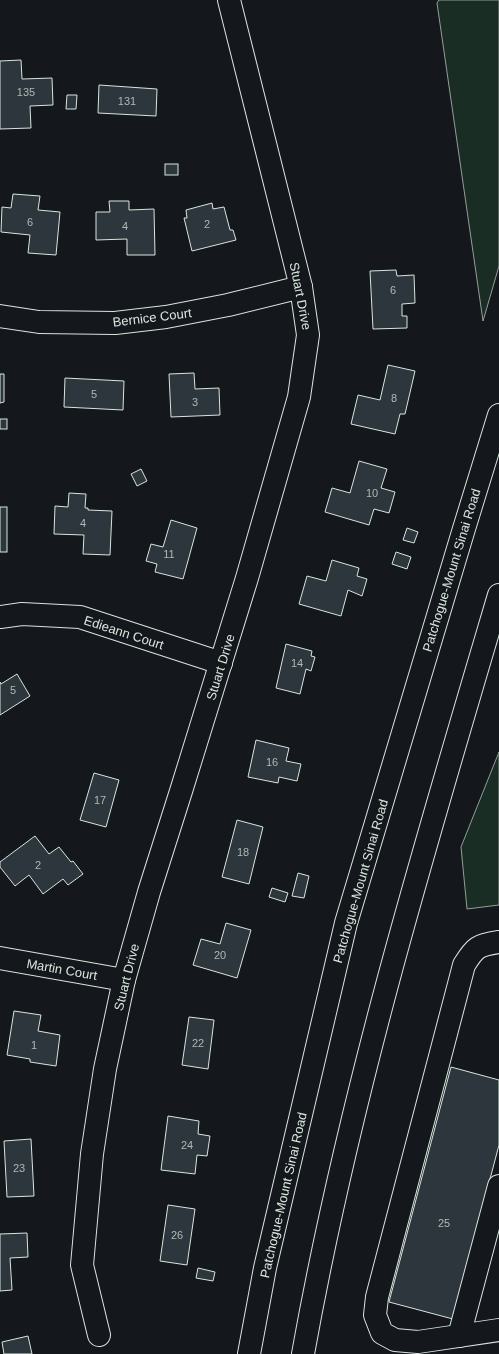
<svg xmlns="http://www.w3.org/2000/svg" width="499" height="1354" font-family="Helvetica,sans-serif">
	<rect width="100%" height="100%" fill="#14181c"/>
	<!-- green -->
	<g fill="#1a2d24" stroke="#939e99">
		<path d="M 439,0 L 499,0 L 499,266 L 483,321 L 437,3 Z"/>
		<path d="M 499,752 L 499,905 L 467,909 L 461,847 Z"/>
	</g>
	<!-- building -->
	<g fill="#2c363c" stroke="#d8e6dc">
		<path d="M 21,60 L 22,79 L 52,78 L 53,105 L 30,106 L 31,128 L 0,129 L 0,61 Z"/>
		<path d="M 99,85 L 157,89 L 156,116 L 98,113 Z"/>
		<path d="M 67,95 L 77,95 L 76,109 L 66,109 Z"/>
		<rect x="165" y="164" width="13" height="11"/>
		<path d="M 13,194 L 40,196 L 38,210 L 60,212 L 56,255 L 28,253 L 30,235 L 1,232 L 2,207 L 11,208 Z"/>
		<path d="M 109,201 L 129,201 L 129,210 L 154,209 L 155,255 L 127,255 L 127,239 L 96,240 L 96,212 L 110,212 Z"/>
		<path d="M 212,203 L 213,209 L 224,207 L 230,230 L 233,230 L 236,240 L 192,251 L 184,218 L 187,218 L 186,210 Z"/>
		<path d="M 396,270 L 397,276 L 414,275 L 415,303 L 402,304 L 402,316 L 407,316 L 407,328 L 373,329 L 370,271 Z"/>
		<path d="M 388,365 L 415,371 L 405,414 L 400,414 L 395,434 L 351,424 L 358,395 L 380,400 Z"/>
		<path d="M 194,373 L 195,389 L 219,388 L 220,415 L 171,417 L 169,374 Z"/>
		<path d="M 0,374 L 4,374 L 4,402 L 0,403 Z"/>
		<path d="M 65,378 L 124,381 L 123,410 L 64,407 Z"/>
		<rect x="0" y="419" width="7" height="10"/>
		<path d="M 359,461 L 387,469 L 381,488 L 395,492 L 389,513 L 374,509 L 369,525 L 325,512 L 332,488 L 350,493 Z"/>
		<path d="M 141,469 L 147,481 L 137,486 L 131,474 Z"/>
		<path d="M 69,493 L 86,494 L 85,508 L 88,508 L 88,510 L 112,511 L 110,555 L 83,554 L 84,535 L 54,534 L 55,506 L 68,507 Z"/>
		<rect x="0" y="507" width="7" height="45"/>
		<path d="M 171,520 L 197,528 L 183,579 L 155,572 L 157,564 L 146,561 L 151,544 L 163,547 Z"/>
		<path d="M 407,528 L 418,532 L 414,543 L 403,540 Z"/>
		<path d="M 396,552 L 411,557 L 407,569 L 392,564 Z"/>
		<path d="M 332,560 L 359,568 L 357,576 L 367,579 L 362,596 L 348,590 L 341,616 L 299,604 L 307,576 L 326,581 Z"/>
		<path d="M 286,644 L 312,651 L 311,656 L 315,657 L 311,671 L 306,669 L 300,694 L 276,688 Z"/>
		<path d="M 17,674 L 30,696 L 0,715 L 0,682 L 1,684 Z"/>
		<path d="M 256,740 L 289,748 L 286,761 L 301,764 L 297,781 L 279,777 L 278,783 L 248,777 Z"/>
		<path d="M 94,773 L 119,780 L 106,827 L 80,820 Z"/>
		<path d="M 237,820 L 263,827 L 249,884 L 222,877 Z"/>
		<path d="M 35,836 L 49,854 L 59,847 L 71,862 L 73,861 L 83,874 L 68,885 L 63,879 L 43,894 L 29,875 L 15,886 L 0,867 L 0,862 Z"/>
		<path d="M 298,873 L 309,876 L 304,898 L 292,896 Z"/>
		<path d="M 272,888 L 288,893 L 285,902 L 269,897 Z"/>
		<path d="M 226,923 L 251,930 L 237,978 L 193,965 L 201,939 L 220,944 Z"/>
		<path d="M 14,1011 L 41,1015 L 38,1031 L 60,1035 L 56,1066 L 30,1062 L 30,1059 L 7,1055 Z"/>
		<path d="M 189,1017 L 214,1020 L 208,1069 L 182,1065 Z"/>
		<path d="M 451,1067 L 499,1080 L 499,1145 L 453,1319 L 389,1302 Z"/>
		<path d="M 168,1116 L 199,1121 L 198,1134 L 210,1136 L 207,1156 L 197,1155 L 195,1174 L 161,1170 Z"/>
		<path d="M 31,1139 L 34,1196 L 7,1197 L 4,1141 Z"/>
		<path d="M 168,1205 L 195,1209 L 187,1265 L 160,1261 Z"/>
		<path d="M 27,1233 L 28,1257 L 10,1258 L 12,1290 L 0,1291 L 0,1234 Z"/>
		<path d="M 198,1268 L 215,1272 L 213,1281 L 196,1278 Z"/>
		<path d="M 28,1336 L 32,1354 L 4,1354 L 2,1342 Z"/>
	</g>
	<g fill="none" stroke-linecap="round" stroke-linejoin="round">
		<defs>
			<g id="minor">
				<path d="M 0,316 L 39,322 L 115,323 L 166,317 L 228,305 L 301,287"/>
				<path d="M 0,617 L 22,614 L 80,617 L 221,663"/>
				<path d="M 499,942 C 478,945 475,947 464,965 L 377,1297 L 375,1315 L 382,1333 L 395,1340 L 418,1342 L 499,1330"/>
				<path d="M 0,958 L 124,980"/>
				<path d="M 99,1335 L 82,1265 L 92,1154 L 105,1069 L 124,980 L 149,892 L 182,788 L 247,578 L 299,397 L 308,335 L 301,287 L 229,0"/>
				<path d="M 459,1336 L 499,1186"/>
			</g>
			<g id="highway">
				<path d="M 249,1354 L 265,1268 L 346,923 L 463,532 L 499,415"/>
				<path d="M 303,1354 C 349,1097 425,845 499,595"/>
			</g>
		</defs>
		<!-- minor casing -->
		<use href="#minor" stroke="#d8e6dc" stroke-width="24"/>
		<!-- highway casing -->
		<use href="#highway" stroke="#d8e6dc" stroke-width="24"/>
		<!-- minor -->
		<use href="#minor" stroke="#14181c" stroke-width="22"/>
		<!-- highway -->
		<use href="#highway" stroke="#14181c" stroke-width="22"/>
	</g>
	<g text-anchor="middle" stroke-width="3" stroke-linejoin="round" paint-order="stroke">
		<!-- number labels -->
		<g font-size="11" fill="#adbab4">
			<text x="26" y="96">135</text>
			<text x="127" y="105">131</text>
			<text x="30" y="226">6</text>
			<text x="207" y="228">2</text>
			<text x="125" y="230">4</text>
			<text x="393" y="294">6</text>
			<text x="94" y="398">5</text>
			<text x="394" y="402">8</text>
			<text x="195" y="406">3</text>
			<text x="372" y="497">10</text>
			<text x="83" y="527">4</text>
			<text x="169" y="558">11</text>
			<text x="297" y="667">14</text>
			<text x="13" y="694">5</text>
			<text x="272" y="766">16</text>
			<text x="100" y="804">17</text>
			<text x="243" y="856">18</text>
			<text x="38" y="869">2</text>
			<text x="220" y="959">20</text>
			<text x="198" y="1047">22</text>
			<text x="34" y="1049">1</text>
			<text x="187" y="1149">24</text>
			<text x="19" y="1172">23</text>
			<text x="444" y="1227">25</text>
			<text x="177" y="1239">26</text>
		</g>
		<!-- street labels -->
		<g font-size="13" fill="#d8e6dc" stroke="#14181c">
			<text transform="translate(301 296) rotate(79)" y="5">Stuart Drive</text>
			<text transform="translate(152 317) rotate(-7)" y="5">Bernice Court</text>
			<text transform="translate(451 570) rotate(-73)" y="5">Patchogue-Mount Sinai Road</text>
			<text transform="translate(124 632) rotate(18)" y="5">Edieann Court</text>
			<text transform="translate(220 667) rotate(-73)" y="5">Stuart Drive</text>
			<text transform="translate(360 881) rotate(-74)" y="5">Patchogue-Mount Sinai Road</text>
			<text transform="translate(62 969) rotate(10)" y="5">Martin Court</text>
			<text transform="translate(126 977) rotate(-76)" y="5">Stuart Drive</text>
			<text transform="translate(283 1195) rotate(-77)" y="5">Patchogue-Mount Sinai Road</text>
		</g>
	</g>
</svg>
